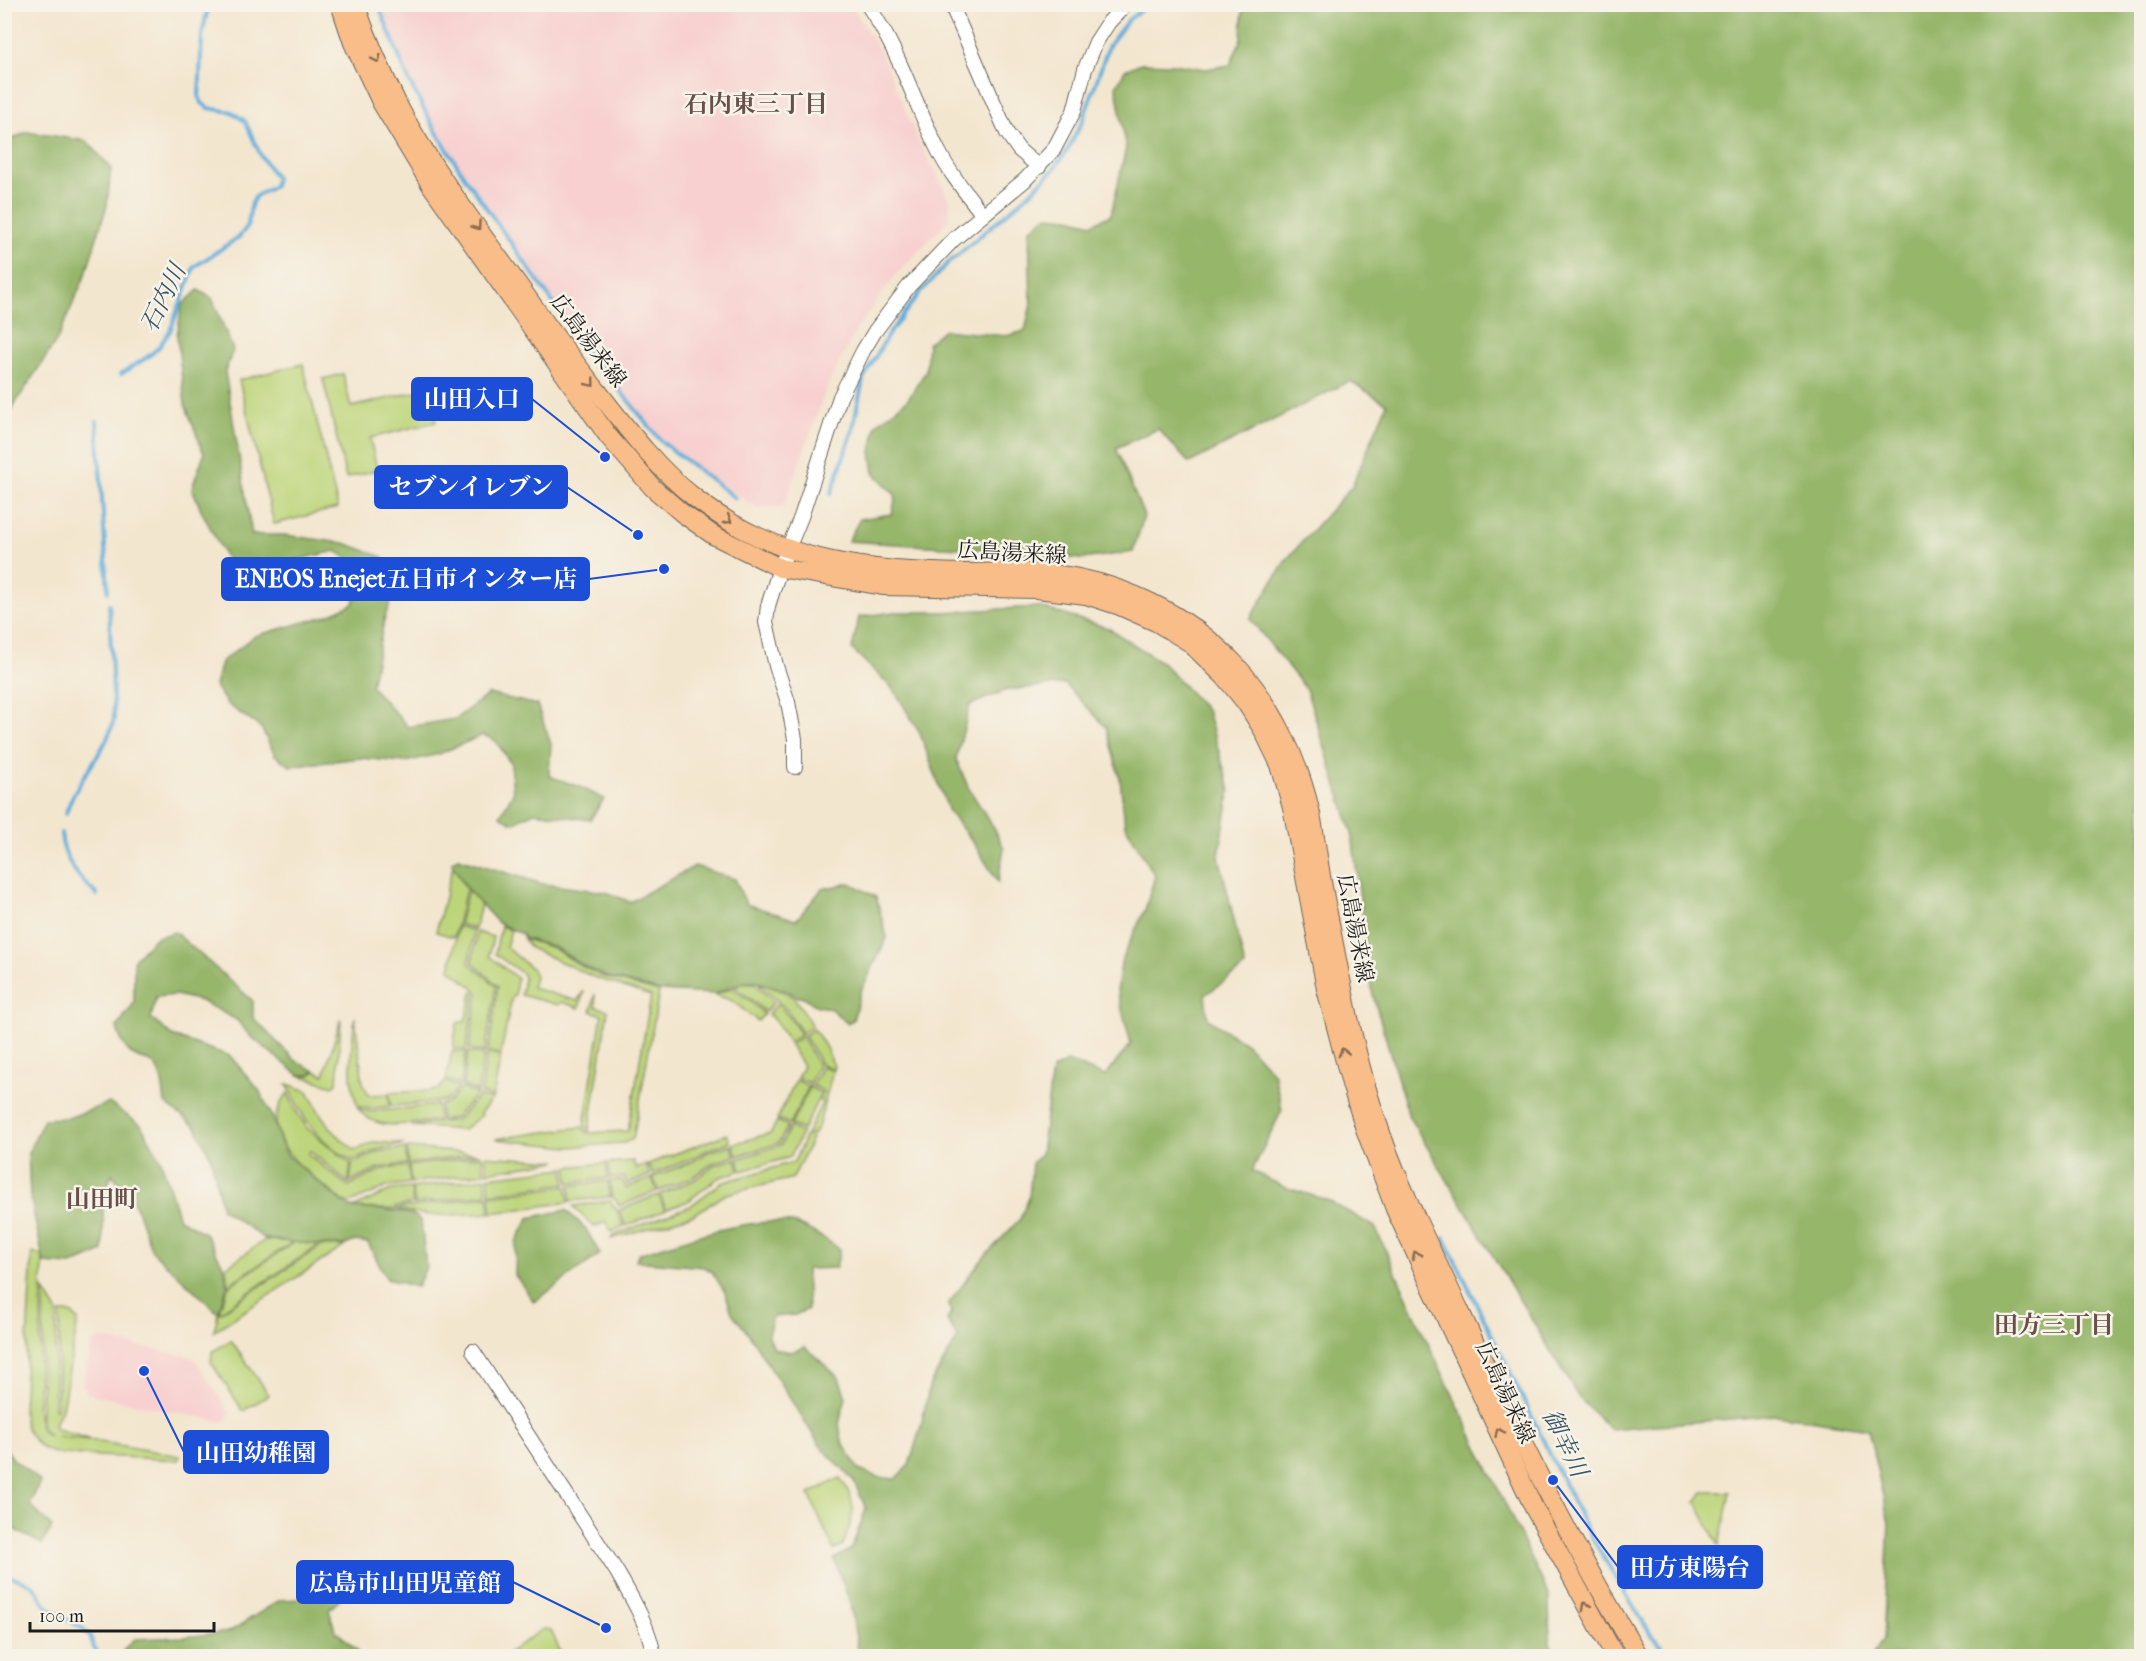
<svg xmlns="http://www.w3.org/2000/svg" width="2146" height="1661" font-family="'IM FELL French Canon','Noto Serif JP',serif">
	<rect width="100%" height="100%" fill="#f7f3e8"/>
	<filter id="ink" filterUnits="userSpaceOnUse"><feTurbulence type="fractalNoise" baseFrequency=".0167" numOctaves="2"/><feDisplacementMap in="SourceGraphic" scale="12" xChannelSelector="R" yChannelSelector="G"/><feConvolveMatrix kernelMatrix="1 2 1 2 8 2 1 2 1" color-interpolation-filters="sRGB"/></filter>
	<filter id="wash" filterUnits="userSpaceOnUse"><feTurbulence type="fractalNoise" baseFrequency=".008" numOctaves="4" result="noise"/><feDisplacementMap in="SourceGraphic" scale="24" xChannelSelector="R" yChannelSelector="G"/><feGaussianBlur stdDeviation="1.35" result="paint"/><feColorMatrix in="noise" values="0 0 0 0 0 0 0 0 0 0 0 0 0 0 0 0 0 1.4 0 .05"/><feComposite in="paint" operator="in"/></filter>
	<g filter="url(#wash)">
		<rect width="100%" height="100%" fill="#f3e6cf"/>
		<!-- built -->
		<g fill="#f7d0cf">
			<path d="M 380,5 L 851,5 L 882,55 L 920,144 L 942,184 L 950,202 L 949,219 L 895,276 L 857,329 L 827,387 L 784,506 L 758,508 L 716,482 L 657,435 L 585,344 L 449,150 L 420,101 Z"/>
			<path d="M 99,1338 L 194,1358 L 230,1413 L 223,1422 L 88,1394 L 83,1384 L 92,1343 Z"/>
		</g>
		<!-- green -->
		<g fill="#bdd57a" stroke="#6c784b" stroke-width="1.5">
			<path d="M 303,364 L 338,508 L 274,524 L 239,380 Z"/>
			<path d="M 343,374 L 351,407 L 428,389 L 436,422 L 370,438 L 377,470 L 346,478 L 323,379 Z"/>
			<path d="M 452,869 L 456,870 L 466,889 L 454,937 L 436,932 Z"/>
			<path d="M 468,890 L 481,904 L 475,929 L 459,924 Z"/>
			<path d="M 458,926 L 474,931 L 469,963 L 496,986 L 485,1052 L 469,1049 L 478,992 L 450,969 Z"/>
			<path d="M 501,926 L 511,930 L 506,947 L 532,969 L 535,976 L 532,988 L 577,1001 L 584,991 L 579,1008 L 562,1002 L 558,1005 L 521,995 L 524,978 L 523,974 L 495,954 Z"/>
			<path d="M 477,932 L 493,937 L 489,956 L 517,978 L 515,995 L 512,996 L 501,1054 L 488,1052 L 498,986 L 472,962 Z"/>
			<path d="M 524,939 L 553,948 L 583,967 L 604,977 L 659,992 L 633,1139 L 624,1143 L 569,1147 L 495,1139 L 581,1127 L 588,1133 L 628,1131 L 651,996 L 596,978 L 530,948 Z"/>
			<path d="M 743,983 L 754,983 L 774,1002 L 765,1012 L 751,999 L 734,987 Z"/>
			<path d="M 758,983 C 795,995 793,993 812,1026 L 802,1033 L 788,1011 Z"/>
			<path d="M 731,988 L 749,1000 L 764,1014 L 758,1021 L 731,1000 L 715,995 Z"/>
			<path d="M 473,991 L 475,993 L 466,1050 L 453,1048 L 457,1023 L 465,1021 L 471,1000 L 470,997 Z"/>
			<path d="M 595,994 L 596,1007 L 608,1010 L 589,1131 L 584,1126 L 602,1015 L 591,1011 Z"/>
			<path d="M 777,1004 L 787,1014 L 801,1034 L 789,1043 L 776,1022 L 768,1014 Z"/>
			<path d="M 355,1017 L 363,1084 L 369,1095 L 388,1094 L 390,1106 L 370,1109 L 358,1106 C 346,1079 352,1046 355,1017 Z"/>
			<path d="M 341,1019 L 337,1083 L 333,1086 L 299,1075 L 310,1075 L 315,1071 L 324,1075 Z"/>
			<path d="M 814,1029 L 825,1046 L 834,1066 L 833,1069 L 821,1064 L 804,1035 Z"/>
			<path d="M 802,1036 L 818,1065 L 810,1083 L 797,1078 L 803,1066 L 790,1045 Z"/>
			<path d="M 452,1051 L 466,1052 L 461,1085 L 446,1080 Z"/>
			<path d="M 468,1052 L 484,1054 L 478,1092 L 463,1086 Z"/>
			<path d="M 487,1054 L 501,1056 L 493,1097 L 481,1093 Z"/>
			<path d="M 822,1066 L 833,1070 L 819,1124 L 813,1135 L 807,1133 L 822,1103 L 819,1100 L 823,1091 L 812,1085 Z"/>
			<path d="M 796,1080 L 809,1086 L 790,1124 L 777,1119 Z"/>
			<path d="M 445,1082 L 459,1087 L 446,1101 L 391,1106 L 389,1093 L 438,1090 Z"/>
			<path d="M 287,1084 L 308,1091 C 319,1115 333,1135 355,1150 L 375,1142 L 404,1144 L 376,1150 L 352,1161 C 317,1140 303,1121 287,1084 Z"/>
			<path d="M 810,1087 L 821,1093 L 803,1130 L 791,1125 Z"/>
			<path d="M 462,1088 L 477,1094 L 455,1118 L 441,1120 L 440,1105 L 448,1103 Z"/>
			<path d="M 288,1093 L 296,1111 L 307,1128 L 351,1164 L 348,1183 L 310,1151 L 308,1154 L 348,1186 L 384,1169 L 408,1166 L 410,1183 L 389,1186 L 350,1203 L 343,1201 C 312,1176 250,1137 288,1093 Z"/>
			<path d="M 479,1096 L 492,1099 L 480,1113 L 482,1115 L 463,1130 L 411,1126 L 457,1120 Z"/>
			<path d="M 437,1105 L 439,1120 C 413,1123 375,1134 358,1108 L 370,1112 Z"/>
			<path d="M 777,1121 L 788,1126 L 779,1143 L 737,1156 L 733,1144 L 771,1133 Z"/>
			<path d="M 790,1127 L 802,1133 L 790,1157 L 741,1171 L 738,1159 L 781,1145 Z"/>
			<path d="M 727,1134 L 730,1142 L 707,1150 L 693,1158 L 653,1174 L 648,1164 Z"/>
			<path d="M 806,1135 L 812,1138 L 793,1178 L 726,1194 L 693,1215 L 611,1239 L 612,1236 L 690,1206 L 721,1183 L 794,1162 Z"/>
			<path d="M 731,1145 L 735,1156 L 713,1163 L 693,1177 L 659,1191 L 653,1177 L 694,1161 L 708,1152 Z"/>
			<path d="M 405,1148 L 407,1164 L 383,1167 L 350,1182 L 352,1164 L 377,1152 Z"/>
			<path d="M 407,1148 L 480,1154 L 408,1164 Z"/>
			<path d="M 482,1156 L 484,1173 L 411,1183 L 409,1166 Z"/>
			<path d="M 485,1156 L 557,1161 L 487,1172 Z"/>
			<path d="M 736,1159 L 739,1171 L 718,1178 L 688,1201 L 666,1209 L 660,1194 L 694,1180 L 714,1165 Z"/>
			<path d="M 633,1161 L 636,1168 L 646,1164 L 650,1175 L 627,1184 L 624,1177 L 610,1178 L 608,1163 Z"/>
			<path d="M 606,1163 L 608,1178 L 569,1183 L 567,1167 Z"/>
			<path d="M 564,1168 L 566,1183 L 490,1194 L 488,1177 Z"/>
			<path d="M 485,1178 L 487,1194 L 415,1204 L 412,1188 Z"/>
			<path d="M 652,1178 L 657,1191 L 619,1206 L 616,1200 L 612,1198 L 610,1181 L 622,1180 L 626,1188 Z"/>
			<path d="M 608,1181 L 610,1197 L 571,1201 L 569,1186 Z"/>
			<path d="M 566,1186 L 569,1202 L 492,1213 L 490,1196 Z"/>
			<path d="M 411,1188 L 413,1204 L 396,1207 L 394,1209 L 353,1208 L 391,1190 Z"/>
			<path d="M 658,1195 L 665,1210 L 626,1226 L 619,1210 Z"/>
			<path d="M 488,1196 L 490,1213 C 458,1215 427,1218 396,1209 Z"/>
			<path d="M 610,1201 L 615,1207 L 624,1226 L 611,1232 L 606,1222 L 594,1227 L 573,1206 Z"/>
			<path d="M 265,1240 L 293,1242 L 228,1285 L 226,1267 Z"/>
			<path d="M 295,1242 L 319,1245 L 218,1313 L 229,1286 Z"/>
			<path d="M 321,1246 L 345,1246 L 214,1331 L 218,1314 Z"/>
			<path d="M 32,1253 L 43,1256 L 38,1404 C 38,1417 36,1430 49,1436 L 41,1425 L 41,1417 L 44,1290 L 57,1311 L 54,1409 L 57,1409 L 60,1313 L 71,1313 L 78,1320 L 62,1409 L 54,1425 L 57,1429 L 89,1439 L 57,1437 L 90,1440 L 180,1456 L 179,1460 L 59,1454 C 38,1451 24,1433 23,1412 Z"/>
			<path d="M 231,1340 L 269,1395 L 243,1411 L 211,1362 L 212,1352 Z"/>
			<path d="M 840,1478 C 860,1506 853,1516 843,1545 L 834,1550 L 809,1494 Z"/>
			<path d="M 1703,1492 L 1730,1492 L 1719,1546 L 1696,1502 Z"/>
			<path d="M 543,1629 L 551,1630 L 562,1656 L 504,1656 Z"/>
		</g>
		<!-- forest -->
		<g fill="#96b66a" stroke="#596943" stroke-width="1.5">
			<path d="M 1243,5 L 2141,5 L 2141,1656 L 1873,1656 L 1883,1639 L 1889,1523 L 1868,1429 L 1777,1415 L 1610,1429 L 1579,1398 L 1409,1117 L 1371,988 L 1352,833 L 1306,689 L 1250,619 L 1286,560 L 1352,486 L 1387,404 L 1350,381 L 1189,463 L 1158,429 L 1116,448 L 1144,516 L 1133,552 L 1081,559 L 994,550 L 848,541 L 860,519 L 892,514 L 896,496 L 874,473 L 871,452 L 876,425 L 908,399 L 926,371 L 928,343 L 943,330 L 1006,336 L 1025,331 L 1031,304 L 1029,230 L 1046,216 L 1069,218 L 1092,224 L 1111,215 L 1126,148 L 1116,87 L 1125,70 L 1141,63 L 1172,64 L 1206,69 L 1230,65 L 1241,39 Z"/>
			<path d="M 27,132 L 87,141 L 111,168 L 107,205 L 85,276 L 57,340 L 5,419 L 5,142 Z"/>
			<path d="M 198,290 L 212,298 L 233,350 L 225,372 L 252,535 L 284,535 L 344,543 L 383,557 L 392,599 L 385,616 L 371,686 L 408,727 L 455,719 L 489,694 L 537,705 L 551,744 L 549,776 L 580,787 L 604,799 L 590,820 L 534,812 L 513,823 L 500,816 L 513,793 L 511,764 L 496,741 L 483,735 L 439,754 L 405,762 L 361,758 L 290,766 L 275,755 L 261,728 L 227,704 L 215,686 L 221,662 L 255,636 L 326,616 L 353,604 L 365,570 L 336,551 L 273,565 L 228,562 L 202,512 L 192,488 L 204,454 L 185,404 L 177,336 L 182,305 Z"/>
			<path d="M 1039,607 L 1108,628 L 1163,663 L 1207,711 L 1230,790 L 1219,856 L 1245,967 L 1205,995 L 1208,1019 L 1247,1044 L 1274,1074 L 1282,1110 L 1252,1171 L 1284,1187 L 1327,1200 L 1375,1227 L 1425,1337 L 1549,1595 L 1550,1643 L 1557,1656 L 859,1656 L 850,1603 L 834,1559 L 851,1549 L 866,1509 L 854,1481 L 821,1447 L 750,1336 L 732,1313 L 725,1292 L 712,1272 L 704,1267 L 636,1261 L 638,1254 C 683,1241 743,1217 791,1223 C 805,1225 828,1241 840,1249 L 836,1268 L 806,1269 L 808,1309 L 795,1315 L 773,1317 L 768,1334 L 774,1349 L 791,1352 L 805,1347 L 839,1378 L 846,1397 L 839,1424 L 842,1442 L 859,1470 L 877,1477 L 895,1479 L 909,1465 L 921,1426 L 930,1384 L 958,1338 L 947,1320 L 952,1311 L 948,1304 L 984,1257 L 1020,1219 L 1029,1197 L 1032,1163 L 1041,1154 L 1052,1070 L 1068,1061 L 1105,1076 L 1131,1044 L 1117,991 L 1122,958 L 1145,910 L 1155,876 L 1125,825 L 1120,779 L 1106,727 L 1065,684 L 1007,690 L 970,705 L 956,759 L 969,789 L 992,825 L 1004,848 L 998,882 L 973,842 L 949,812 L 919,731 L 894,690 L 852,649 L 859,617 L 894,612 L 942,612 Z"/>
			<path d="M 458,858 L 543,884 L 606,892 L 630,902 L 695,866 L 735,879 L 746,904 L 796,920 L 822,889 L 850,883 L 876,897 L 887,938 L 860,993 L 853,1020 L 847,1023 L 831,1009 L 815,1005 L 804,997 L 797,997 L 787,991 L 757,982 L 744,982 L 714,994 L 660,991 L 604,976 L 584,966 L 554,947 L 524,938 L 522,934 L 498,923 L 467,889 L 456,870 L 453,868 L 452,861 Z"/>
			<path d="M 175,932 L 253,1001 L 253,1018 L 296,1061 L 315,1071 L 310,1075 L 299,1075 L 251,1037 L 237,1020 L 201,1001 L 176,995 L 156,997 L 151,1018 L 172,1036 L 230,1056 L 259,1090 L 273,1118 L 281,1143 L 288,1156 L 342,1202 L 353,1208 L 396,1211 L 414,1215 L 421,1221 L 426,1267 L 417,1287 L 387,1279 L 368,1243 L 355,1241 L 345,1245 L 320,1245 L 265,1239 L 222,1209 L 211,1158 L 196,1127 L 165,1103 C 163,1090 163,1072 152,1063 C 148,1060 142,1060 138,1058 C 125,1052 120,1040 117,1027 L 134,1003 L 134,959 L 155,938 Z"/>
			<path d="M 109,1103 L 141,1125 L 161,1160 L 179,1219 L 205,1233 L 224,1267 L 227,1286 L 218,1313 L 152,1251 L 135,1204 L 112,1174 L 103,1199 L 103,1251 L 71,1265 L 44,1263 L 30,1195 L 28,1153 L 44,1119 L 68,1118 Z"/>
			<path d="M 566,1210 L 586,1229 L 600,1254 L 534,1302 L 515,1275 L 516,1242 L 529,1218 Z"/>
			<path d="M 4,1446 L 13,1459 L 40,1481 L 30,1505 L 52,1527 L 42,1544 L 5,1525 Z"/>
			<path d="M 328,1584 L 339,1600 L 329,1610 L 335,1630 L 358,1651 L 357,1656 L 121,1656 L 124,1649 L 135,1639 L 183,1637 L 229,1632 L 280,1600 L 302,1599 Z"/>
		</g>
		<g fill="none" stroke-linecap="round" stroke-linejoin="round">
			<!-- stream -->
			<g stroke="#62adda" stroke-width="4">
				<path d="M 378,4 L 409,81 L 433,126 L 464,176 L 583,345 L 662,442 L 735,498"/>
				<path d="M 121,374 L 149,356 L 158,348 L 170,331 L 194,267 L 239,237 L 247,227 L 252,202 L 256,196 L 274,186 L 276,178 L 261,156 L 245,121 L 232,112 L 208,108 L 202,103 L 199,97 L 202,34 L 209,4"/>
				<path d="M 97,421 L 108,592"/>
				<path d="M 831,494 L 852,433 L 863,379 L 888,335 L 918,295 L 946,265 L 1028,195 L 1053,170 L 1067,151 L 1083,120 L 1109,45 L 1128,20 L 1149,4"/>
				<path d="M 66,813 C 76,779 106,754 114,719 L 109,604"/>
				<path d="M 61,833 C 63,860 78,877 97,895"/>
				<path d="M 1444,1237 L 1587,1530 L 1646,1627 L 1669,1656"/>
				<path d="M 4,1271 L 8,1259"/>
				<path d="M 4,1574 L 33,1585 L 48,1608 L 82,1628 L 90,1636 L 94,1648 L 101,1656"/>
			</g>
		</g>
	</g>
	<g filter="url(#ink)">
		<g fill="none" stroke-linecap="round" stroke-linejoin="round">
			<defs>
				<g id="tertiary">
					<path d="M 867,4 C 900,52 913,100 938,150 C 950,174 967,194 983,215"/>
					<path d="M 951,4 L 1007,133 L 1019,150 L 1039,167"/>
					<path d="M 795,767 L 795,739 L 788,702 L 776,666 L 766,622 L 768,606 L 780,568 L 801,517 L 840,397 L 863,351 L 875,331 L 909,286 L 954,239 L 1025,180 L 1054,149 L 1074,111 L 1085,69 L 1096,42 L 1109,22 L 1126,4"/>
					<path d="M 473,1351 L 617,1572 C 632,1598 649,1626 654,1656"/>
				</g>
				<g id="primary">
					<path d="M 340,4 L 353,43 L 381,102 L 431,185 L 608,436 L 653,488 L 682,513 L 713,535 L 780,568 L 883,586 L 1037,589 L 1086,595 L 1120,606 L 1156,622 L 1189,642 L 1224,676 L 1246,703 L 1263,730 L 1280,765 L 1292,807 L 1326,989 L 1351,1084 L 1365,1129 L 1395,1209 L 1534,1508 L 1615,1656"/>
					<path d="M 355,4 C 368,40 383,75 400,109 C 436,176 490,244 534,307 C 556,338 579,368 603,398 C 631,434 659,470 695,498 C 733,528 780,550 828,560 C 872,570 919,572 964,573 C 990,573 1017,571 1043,573 C 1115,579 1185,611 1235,664 C 1273,705 1299,760 1311,814 C 1316,840 1319,867 1324,893 C 1340,974 1354,1058 1382,1136 C 1404,1197 1434,1255 1461,1313 C 1515,1430 1572,1546 1639,1656"/>
				</g>
			</defs>
			<!-- tertiary casing -->
			<use href="#tertiary" stroke="#67635b" stroke-width="16"/>
			<!-- primary casing -->
			<use href="#primary" stroke="#67635b" stroke-width="20"/>
			<!-- tertiary -->
			<use href="#tertiary" stroke="#fff" stroke-width="14"/>
			<!-- primary -->
			<use href="#primary" stroke="#f8bd89" stroke-width="18"/>
		</g>
		<!-- one-way arrows -->
		<defs><path id="oneway-chevron" d="M-2-3.5L2.5 0L-2 3.5" fill="none" stroke-width="1.6" stroke-linecap="round" stroke-linejoin="round" transform="scale(1.5)"/></defs>
		<g stroke="#8a6c52">
			<use href="#oneway-chevron" transform="translate(377 59) rotate(65)"/>
			<use href="#oneway-chevron" transform="translate(477 226) rotate(55)"/>
			<use href="#oneway-chevron" transform="translate(591 383) rotate(51)"/>
			<use href="#oneway-chevron" transform="translate(728 520) rotate(30)"/>
			<use href="#oneway-chevron" transform="translate(1343 1052) rotate(-105)"/>
			<use href="#oneway-chevron" transform="translate(1416 1255) rotate(-115)"/>
			<use href="#oneway-chevron" transform="translate(1499 1432) rotate(-115)"/>
			<use href="#oneway-chevron" transform="translate(1586 1606) rotate(-119)"/>
		</g>
	</g>
	<g text-anchor="middle" stroke-width="5" stroke-linejoin="round" paint-order="stroke">
		<!-- street labels -->
		<g font-size="22" fill="#1c1c1c" stroke="#f7f3e8">
			<text transform="translate(589 340) rotate(53)" y="8">広島湯来線</text>
			<text transform="translate(1012 552) rotate(3)" y="8">広島湯来線</text>
			<text transform="translate(1356 928) rotate(79)" y="8">広島湯来線</text>
			<text transform="translate(1506 1392) rotate(65)" y="8">広島湯来線</text>
		</g>
		<!-- neighbourhood labels -->
		<g font-size="24" font-weight="bold" fill="#684f4b" stroke="#f7f3e8">
			<text x="756" y="112">石内東三丁目</text>
			<text x="102" y="1207">山田町</text>
			<text x="2054" y="1333">田方三丁目</text>
		</g>
		<!-- water labels -->
		<g font-size="24" font-style="italic" fill="#385668" stroke="#f7f3e8">
			<text transform="translate(163 298) rotate(-64)" y="8">石内川</text>
			<text transform="translate(1565 1443) rotate(64)" y="8">御幸川</text>
		</g>
	</g>
	<!-- callouts -->
	<path fill="none" stroke="#1d4ed8" stroke-width="2" d="M605 457L532 399M638 535L567 487M664 569L589 579M144 1371L184 1452M1553 1480L1618 1567M606 1628L513 1582"/>
	<g fill="#1d4ed8" stroke="#f7f3e8" stroke-width="2">
		<circle cx="605" cy="457" r="6"/>
		<circle cx="638" cy="535" r="6"/>
		<circle cx="664" cy="569" r="6"/>
		<circle cx="144" cy="1371" r="6"/>
		<circle cx="1553" cy="1480" r="6"/>
		<circle cx="606" cy="1628" r="6"/>
	</g>
	<g fill="#1d4ed8" stroke="#1d4ed8" stroke-width="2">
		<rect x="412" y="378" width="120" height="42" rx="6"/>
		<rect x="375" y="466" width="192" height="42" rx="6"/>
		<rect x="222" y="558" width="367" height="42" rx="6"/>
		<rect x="184" y="1431" width="144" height="42" rx="6"/>
		<rect x="1618" y="1546" width="144" height="42" rx="6"/>
		<rect x="297" y="1561" width="216" height="42" rx="6"/>
	</g>
	<g font-size="24" text-anchor="middle" font-weight="bold" fill="#fff">
		<text x="472" y="407">山田入口</text>
		<text x="471" y="495">セブンイレブン</text>
		<text x="406" y="587">ENEOS Enejet五日市インター店</text>
		<text x="256" y="1461">山田幼稚園</text>
		<text x="1690" y="1576">田方東陽台</text>
		<text x="405" y="1591">広島市山田児童館</text>
	</g>
	<!-- margin -->
	<rect width="2146" height="1661" fill="none" stroke="#f7f3e8" stroke-width="24"/>
	<!-- scale -->
	<path d="M30 1622v9h184v-9" fill="none" stroke="#1c1c1c" stroke-width="3"/>
	<text x="39" y="1622" font-size="18" fill="#1c1c1c" stroke="#f7f3e8" stroke-width="4.5" paint-order="stroke">100 m</text>
</svg>
